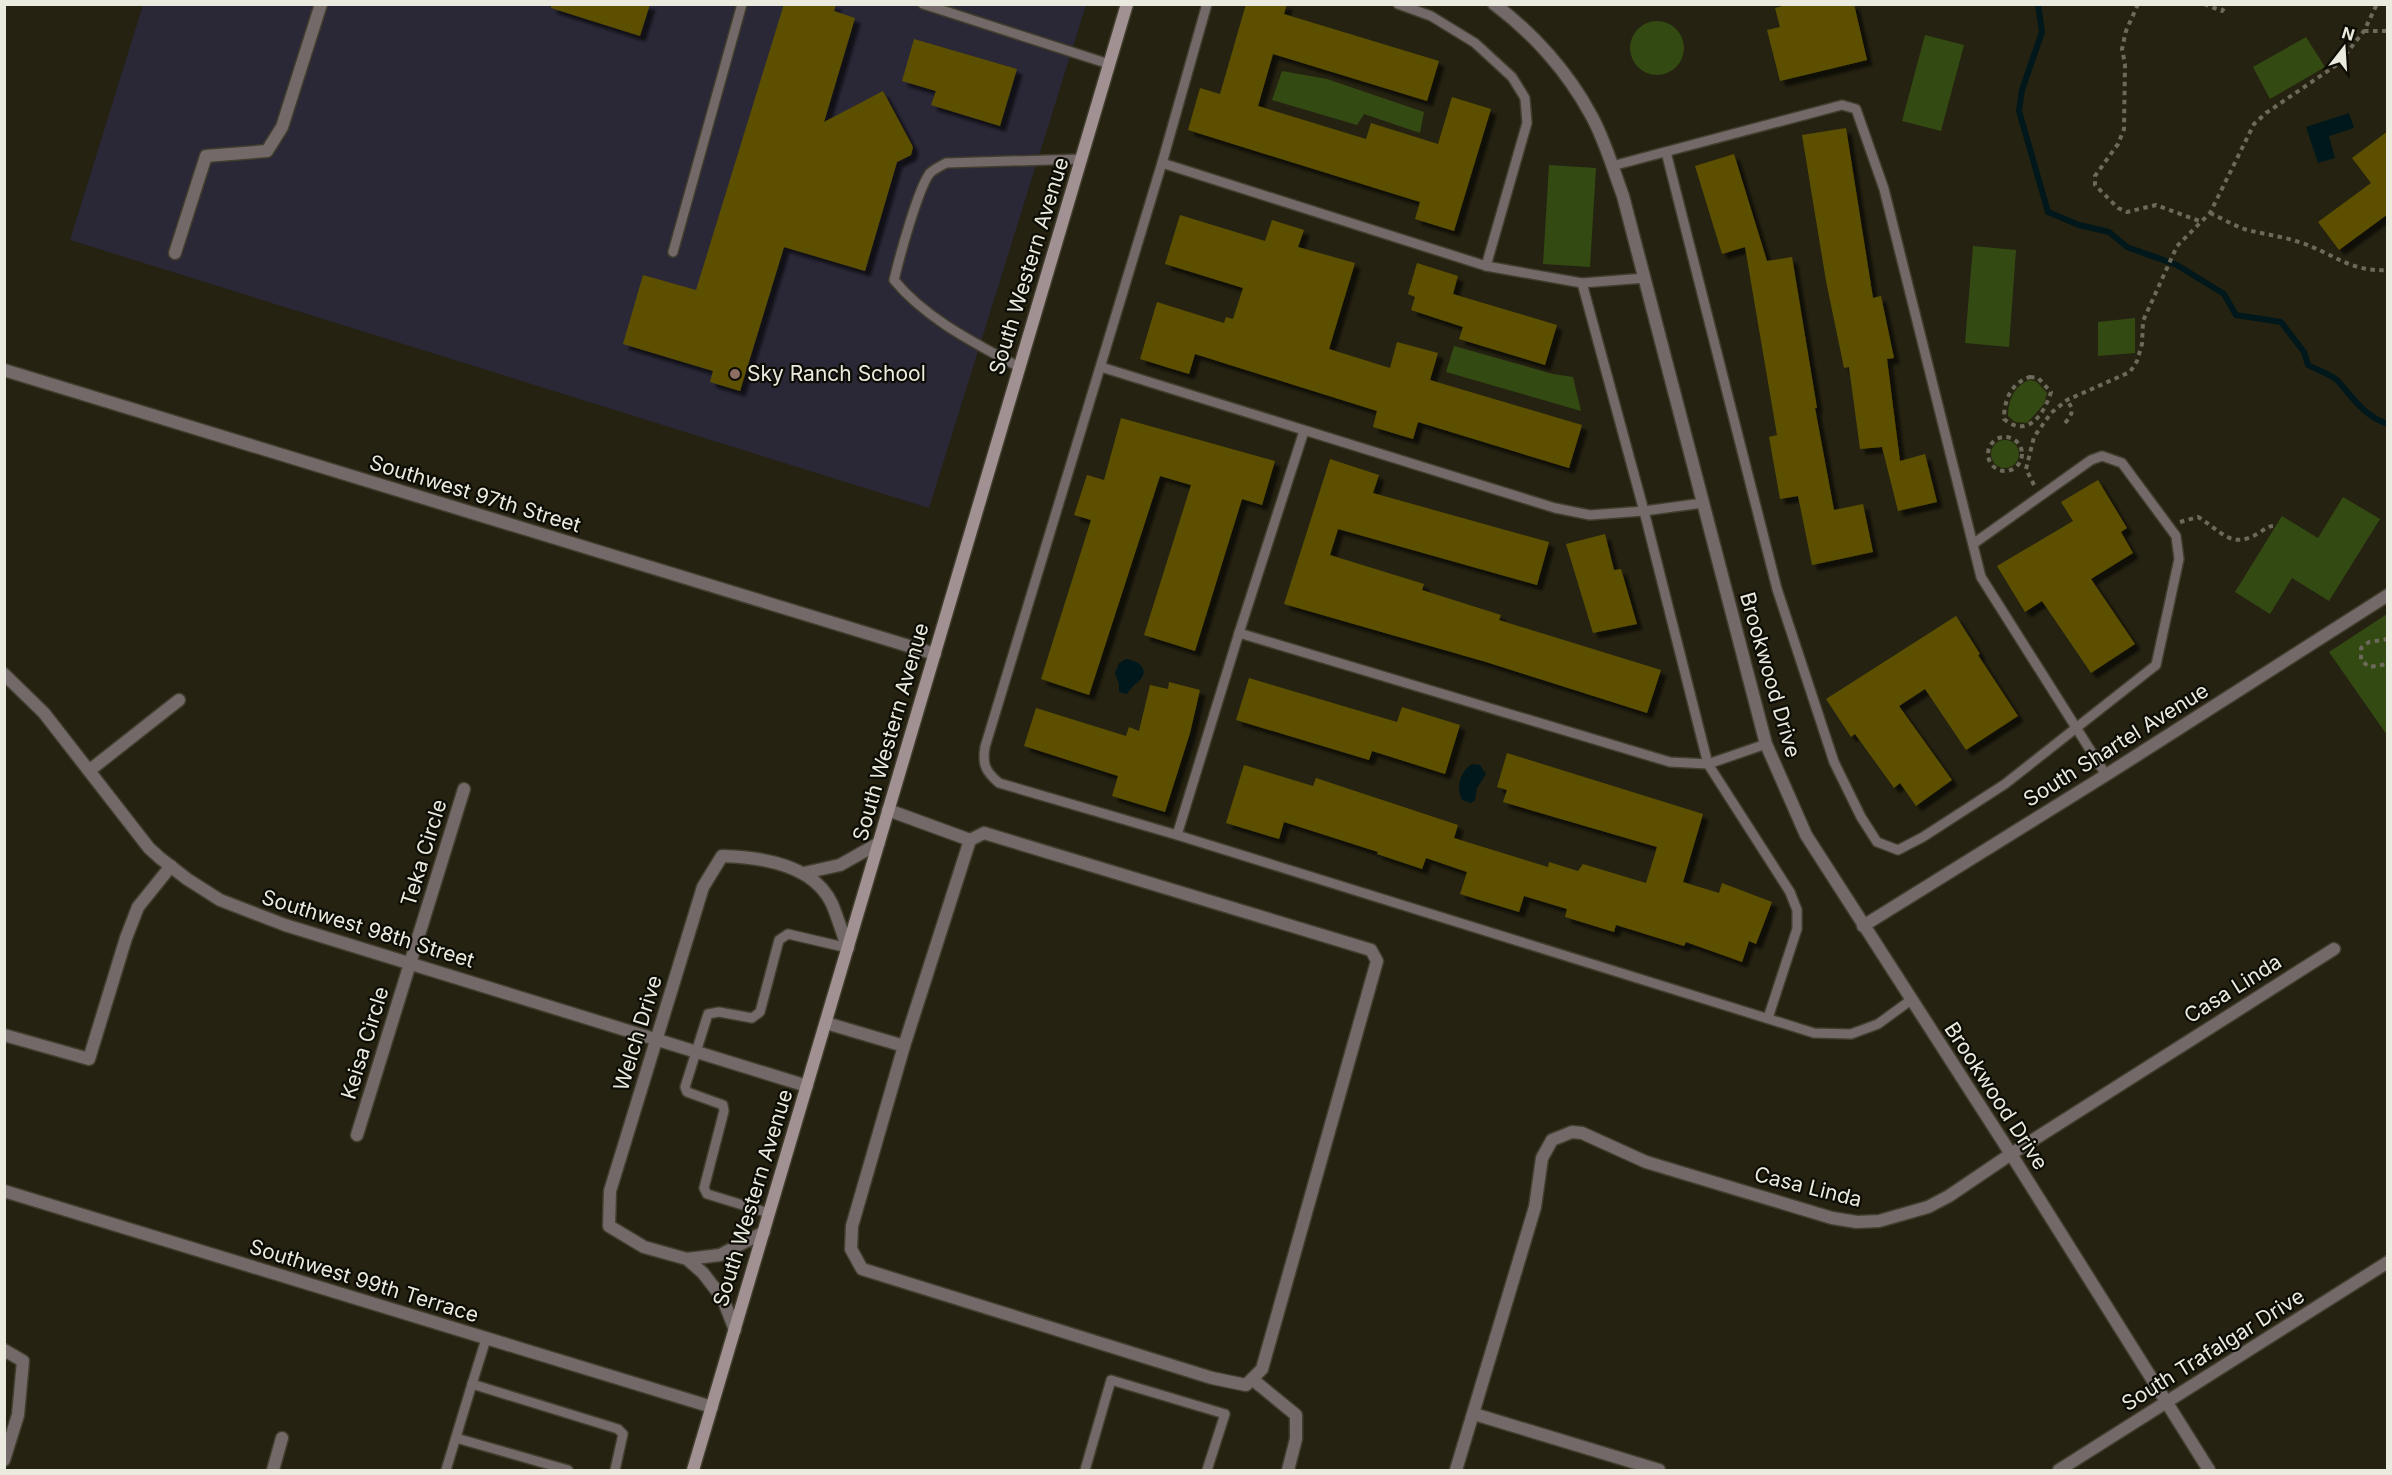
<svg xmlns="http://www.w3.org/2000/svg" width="2392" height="1475" font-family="Inter,sans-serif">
	<defs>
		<filter id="shadow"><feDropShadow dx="5.5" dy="5.5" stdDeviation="1.5" flood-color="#0009"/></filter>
	</defs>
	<rect width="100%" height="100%" fill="#252211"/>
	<!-- education -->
	<path fill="#2a2737" d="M 143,5 L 1086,5 L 929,508 L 70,240 Z"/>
	<!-- green -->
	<g fill="#344a13">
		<circle cx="1657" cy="48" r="27"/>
		<path d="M 1925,35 L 1964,45 L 1941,131 L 1902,121 Z"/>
		<path d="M 2306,37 L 2325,67 L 2270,99 L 2253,67 Z"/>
		<path d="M 1282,71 L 1327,79 L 1424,112 L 1420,133 L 1364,114 L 1357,125 L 1272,100 Z"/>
		<path d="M 1549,165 L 1596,168 L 1590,267 L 1543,264 Z"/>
		<path d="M 1973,246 L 2016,250 L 2009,347 L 1965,343 Z"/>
		<path d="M 2135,318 L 2135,353 L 2098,356 L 2098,322 Z"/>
		<path d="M 1454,346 L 1553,374 L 1573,377 L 1581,411 L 1446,372 Z"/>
		<path d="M 2030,380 L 2037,382 L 2047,393 L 2044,404 L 2027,423 L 2015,422 L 2008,416 C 2008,401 2014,385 2030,380 Z"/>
		<circle cx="2005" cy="454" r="14"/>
		<path d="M 2343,497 L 2380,519 L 2329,601 L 2292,578 L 2270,614 L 2235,592 L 2282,516 L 2318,538 Z"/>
		<path d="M 2387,614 L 2387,735 L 2329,652 Z"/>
	</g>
	<!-- water -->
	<g fill="#00181b">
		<path d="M 2349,113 L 2354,128 L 2329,136 L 2335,158 L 2318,163 L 2306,127 Z"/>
		<path d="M 1126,659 C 1135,660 1150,667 1141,679 C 1136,684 1131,687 1127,694 L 1119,692 L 1119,684 L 1115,673 L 1119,663 Z"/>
		<path d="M 1472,764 L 1480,765 L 1486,774 L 1477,788 L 1475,800 L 1471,803 L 1462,800 C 1456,786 1460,772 1472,764 Z"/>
	</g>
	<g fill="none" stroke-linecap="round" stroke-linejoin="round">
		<!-- stream -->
		<path stroke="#00181b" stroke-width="6" d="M 2038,4 L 2042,32 L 2022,90 L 2019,111 L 2048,212 L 2079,225 L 2109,232 L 2127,247 L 2177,265 L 2224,294 L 2236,315 L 2281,322 L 2304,352 L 2308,365 C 2317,370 2331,374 2338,381 C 2353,398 2364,416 2388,424"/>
	</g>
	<!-- building -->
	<g fill="#5c5001" filter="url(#shadow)">
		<path d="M 552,4 L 650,4 L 640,36 L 551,8 Z"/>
		<path d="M 784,4 L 836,4 L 834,11 L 855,18 L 824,122 L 883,91 L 913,147 L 911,155 L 897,162 L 865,271 L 784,247 L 740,391 L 710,382 L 713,371 L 623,344 L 643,275 L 696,290 Z"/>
		<path d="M 1246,4 L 1287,4 L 1284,14 L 1439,61 L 1427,101 L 1273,54 L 1258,106 L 1366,139 L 1371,123 L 1438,144 L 1452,97 L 1491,109 L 1454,231 L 1415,219 L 1420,202 L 1188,130 L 1200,88 L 1220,94 Z"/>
		<path d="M 1791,4 L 1854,4 L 1867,60 L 1780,81 L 1767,30 L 1780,27 L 1775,8 Z"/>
		<path d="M 914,39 L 1017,69 L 1000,126 L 931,105 L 936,91 L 902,81 Z"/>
		<path d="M 1846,128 L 1873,298 L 1881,296 L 1894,358 L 1887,359 L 1900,461 L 1925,454 L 1937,502 L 1898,511 L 1882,447 L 1860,449 L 1849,367 L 1844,368 L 1826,281 L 1802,135 Z"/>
		<path d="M 2388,131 L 2388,214 L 2339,250 L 2318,222 L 2371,183 L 2352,158 Z"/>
		<path d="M 1734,154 L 1767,261 L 1792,257 L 1817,408 L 1815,408 L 1834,510 L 1863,504 L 1873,552 L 1812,565 L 1798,496 L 1780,499 L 1769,437 L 1777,435 L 1745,247 L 1722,254 L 1695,166 Z"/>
		<path d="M 1180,215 L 1265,241 L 1272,220 L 1304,230 L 1298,247 L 1355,263 L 1329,349 L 1390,368 L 1397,342 L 1438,353 L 1430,380 L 1582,425 L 1569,468 L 1418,422 L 1413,439 L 1373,427 L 1377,411 L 1195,354 L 1189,374 L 1140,359 L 1157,302 L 1224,323 L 1226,317 L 1233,319 L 1243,288 L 1165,264 Z"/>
		<path d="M 1417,263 L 1458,276 L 1453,294 L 1557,325 L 1545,365 L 1459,339 L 1463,327 L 1411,310 L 1415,297 L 1408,294 Z"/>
		<path d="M 1121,418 L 1275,461 L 1262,505 L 1242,499 L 1195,651 L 1144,635 L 1191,485 L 1160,476 L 1089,695 L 1041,679 L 1091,520 L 1074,515 L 1087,475 L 1104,480 Z"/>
		<path d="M 1330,459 L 1379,475 L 1373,493 L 1549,542 L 1537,585 L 1338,529 L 1330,555 L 1424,584 L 1422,590 L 1501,615 L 1499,620 L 1661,670 L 1647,713 L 1486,662 L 1284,604 Z"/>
		<path d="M 2098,480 L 2127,528 L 2121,532 L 2133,553 L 2091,579 L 2135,644 L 2091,673 L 2042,601 L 2025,612 L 1997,566 L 2073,521 L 2061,502 Z"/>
		<path d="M 1605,534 L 1614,570 L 1621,569 L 1637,624 L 1593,633 L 1566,544 Z"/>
		<path d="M 1956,616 L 1980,654 L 1978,655 L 2018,716 L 1966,750 L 1925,689 L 1899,706 L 1952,780 L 1916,806 L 1900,783 L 1894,788 L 1855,734 L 1851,737 L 1826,699 Z"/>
		<path d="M 1249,678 L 1397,722 L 1402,707 L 1460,725 L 1445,774 L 1372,751 L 1369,760 L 1236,720 Z"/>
		<path d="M 1169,682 L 1200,690 L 1190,733 L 1165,812 L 1112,796 L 1118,776 L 1024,746 L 1036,708 L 1126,736 L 1129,727 L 1139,731 L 1150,685 L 1168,689 Z"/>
		<path d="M 1507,753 L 1703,814 L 1683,882 L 1719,893 L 1722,883 L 1772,902 L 1756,944 L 1749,941 L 1742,962 L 1686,942 L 1684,946 L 1616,925 L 1614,932 L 1565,917 L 1567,909 L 1524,896 L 1519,912 L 1460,894 L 1467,872 L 1426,858 L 1422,869 L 1377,854 L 1378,852 L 1284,822 L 1279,839 L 1226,823 L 1244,765 L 1313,786 L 1316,778 L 1458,825 L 1454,838 L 1548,867 L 1549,862 L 1578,871 L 1583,864 L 1646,883 L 1657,847 L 1503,802 L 1507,790 L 1497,787 Z"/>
	</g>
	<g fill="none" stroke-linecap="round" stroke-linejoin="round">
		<defs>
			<g id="lane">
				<path d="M 923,4 L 1109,64"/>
				<path d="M 1207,4 L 1162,163 L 985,747 C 982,765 986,772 999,783 L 1177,835 L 1814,1033 L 1851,1034 L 1878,1024 L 1911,1000"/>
				<path d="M 1398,4 L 1431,16 L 1475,43 L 1512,77 L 1525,98 L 1527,123 L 1486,266"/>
				<path d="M 1666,152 L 1777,589 L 1834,762 L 1861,817 L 1877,842 L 1898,850 L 1923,837 L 2005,784 L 2156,665 L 2179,559 L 2176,536 L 2122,463 L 2102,456 L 2091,460 L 1973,544"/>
				<path d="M 1162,163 L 1486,266 L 1582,283 L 1645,278"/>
				<path d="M 1612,166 L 1842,105 L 1856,109 L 1884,189 L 1981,577 L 2106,775"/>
				<path d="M 673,252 L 742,4"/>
				<path d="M 1582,283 L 1644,511 L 1708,764 L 1790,892 L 1797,910 L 1797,929 L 1768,1018"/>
				<path d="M 1019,367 C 975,343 926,319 894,280 C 899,259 918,188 930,173 C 934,169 941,166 946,163 L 1081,159"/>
				<path d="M 1101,367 L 1555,508 L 1590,515 L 1644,511 L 1703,503"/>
				<path d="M 1239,633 L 1670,762 L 1708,764 L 1766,744"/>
				<path d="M 1177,835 L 1239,633 L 1304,431"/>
				<path d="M 769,1213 L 707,1194 L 704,1188 L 724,1111 L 723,1105 L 687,1092 L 685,1087 L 708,1014 L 719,1012 L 752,1018 L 760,1012 L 779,940 L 788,934 L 848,948"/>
				<path d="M 486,1339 L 472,1384 L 618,1429 L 623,1434 L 615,1470"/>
				<path d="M 456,1438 L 568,1470"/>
				<path d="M 446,1470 L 472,1384"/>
				<path d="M 1085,1470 L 1111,1380 L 1225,1414 L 1207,1470"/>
			</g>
			<g id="street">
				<path d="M 1494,4 C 1533,33 1568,72 1591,115 C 1605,140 1613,169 1623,196 L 1766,744 L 1806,835 L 2011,1154 L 2209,1470"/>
				<path d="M 175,253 L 206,156 L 267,151 L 282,127 L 321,4"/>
				<path d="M 4,370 L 935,654"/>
				<path d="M 4,674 L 44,713 L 149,848 L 160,858 L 187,879 L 220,900 L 285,925 L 807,1086"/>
				<path d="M 90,770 L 179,700"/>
				<path d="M 888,810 L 970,840"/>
				<path d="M 984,833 L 1371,950 L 1377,961 L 1262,1369 L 1246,1385 L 1212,1378 L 862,1269 L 851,1249 L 852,1226 L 904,1046 L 970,840 Z"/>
				<path d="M 804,873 L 840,865 L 879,843"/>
				<path d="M 1863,926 L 2106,775 L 2388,595"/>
				<path d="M 826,1023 L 904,1046"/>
				<path d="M 4,1035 L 89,1059 L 126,938 L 138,907 L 171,866"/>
				<path d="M 357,1135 L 464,789"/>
				<path d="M 4,1191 L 712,1407"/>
				<path d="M 687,1259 L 720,1255 L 764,1232"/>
				<path d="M 735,1330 L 723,1299 L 703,1273 L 687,1259 L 644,1247 L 609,1226 L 610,1191 L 703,887 L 722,856 C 760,857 814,864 832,904 C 838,918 842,933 848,948"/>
				<path d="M 4,1350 L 23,1361 L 18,1415 L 4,1460"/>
				<path d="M 1252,1379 L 1296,1415 L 1296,1439 L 1288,1470"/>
				<path d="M 1474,1414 L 1659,1470"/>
				<path d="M 273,1470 L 282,1438"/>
				<path d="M 1456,1470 L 1535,1207 L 1542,1158 L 1552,1140 L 1572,1132 L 1582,1133 L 1646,1162 L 1832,1218 L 1857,1222 L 1879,1221 L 1928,1207 L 1949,1196 L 2011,1154 L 2334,949"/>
				<path d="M 2059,1470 L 2388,1262"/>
			</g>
			<path id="secondary" d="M 693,1470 L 1127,4"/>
		</defs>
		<!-- lane casing -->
		<use href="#lane" stroke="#413e2e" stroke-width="12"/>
		<!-- street casing -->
		<use href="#street" stroke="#413e2e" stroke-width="15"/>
		<!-- secondary casing -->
		<use href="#secondary" stroke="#413e2e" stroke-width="15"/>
		<!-- path -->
		<g stroke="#6d6a5b" stroke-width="4" stroke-dasharray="4.5 4.5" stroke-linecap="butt">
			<path d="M 2138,4 L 2126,31 L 2122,49 L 2125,64 L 2124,129 L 2118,144 L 2095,176 L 2095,185 L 2118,208 L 2127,212 L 2156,205 L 2202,222"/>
			<path d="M 2204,4 L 2222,11 L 2227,4"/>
			<path d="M 2364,31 L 2388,31"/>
			<path d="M 2210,213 C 2221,218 2233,225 2244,229 C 2262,234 2281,236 2299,242 C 2334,253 2348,272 2388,270"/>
			<path d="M 2030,377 L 2038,378 L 2051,392 C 2044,414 2028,439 2004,419 C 2004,400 2011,383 2030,377 Z"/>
			<path d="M 2065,423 C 2073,414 2074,410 2067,400"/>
			<circle cx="2005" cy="454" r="17"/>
			<path d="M 2034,485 L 2026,469 L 2034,437 L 2051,413 L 2067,400 L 2130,372 L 2137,361 L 2142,344 L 2143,321 L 2177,246 L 2210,213 L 2254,124 L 2266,113 L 2338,64 L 2364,31 L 2377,4"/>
			<path d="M 2180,522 L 2198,517 C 2222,531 2230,550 2259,533 C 2265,529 2269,525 2277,526"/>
			<path d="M 2388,639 L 2369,642 L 2361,648 L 2361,660 L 2369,667 L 2388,664"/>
		</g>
		<!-- lane -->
		<use href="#lane" stroke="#736969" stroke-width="9"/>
		<!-- street -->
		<use href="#street" stroke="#736969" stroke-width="12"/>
		<!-- secondary -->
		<use href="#secondary" stroke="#a29192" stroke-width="12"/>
	</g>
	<!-- markers -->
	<circle fill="#8d6e63" stroke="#0d0c05" stroke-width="2" cx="735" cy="374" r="6"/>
	<g text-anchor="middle" stroke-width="4.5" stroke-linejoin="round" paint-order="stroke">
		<!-- street labels -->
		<g font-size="21" fill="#ebeade" stroke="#0d0c05">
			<text transform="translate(1029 266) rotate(-73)" y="7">South Western Avenue</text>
			<text transform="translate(475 494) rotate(17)" y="7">Southwest 97th Street</text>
			<text transform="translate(1770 675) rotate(74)" y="7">Brookwood Drive</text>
			<text transform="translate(891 732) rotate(-74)" y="7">South Western Avenue</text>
			<text transform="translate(2116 745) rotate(-32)" y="7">South Shartel Avenue</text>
			<text transform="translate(424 853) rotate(-73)" y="7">Teka Circle</text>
			<text transform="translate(368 929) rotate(17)" y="7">Southwest 98th Street</text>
			<text transform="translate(2233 989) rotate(-32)" y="7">Casa Linda</text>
			<text transform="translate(638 1033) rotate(-73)" y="7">Welch Drive</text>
			<text transform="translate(365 1043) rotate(-73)" y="7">Keisa Circle</text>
			<text transform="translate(1996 1096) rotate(57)" y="7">Brookwood Drive</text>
			<text transform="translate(1808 1187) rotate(14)" y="7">Casa Linda</text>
			<text transform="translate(753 1198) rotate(-73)" y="7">South Western Avenue</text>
			<text transform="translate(364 1281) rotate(17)" y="7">Southwest 99th Terrace</text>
			<text transform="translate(2213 1350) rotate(-32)" y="7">South Trafalgar Drive</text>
		</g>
		<!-- poi labels -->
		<g font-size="21" fill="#ebeade" stroke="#0d0c05" text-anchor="start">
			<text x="747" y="381">Sky Ranch School</text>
		</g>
	</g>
	<!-- border -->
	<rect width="2392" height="1475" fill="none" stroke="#ebeade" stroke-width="12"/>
	<!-- north arrow -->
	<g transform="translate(2344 48) rotate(17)" stroke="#0d0c05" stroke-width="4.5" paint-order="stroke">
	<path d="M0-4.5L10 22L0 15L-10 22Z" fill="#ebeade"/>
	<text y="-9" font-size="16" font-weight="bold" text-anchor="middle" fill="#ebeade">N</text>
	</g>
</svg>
